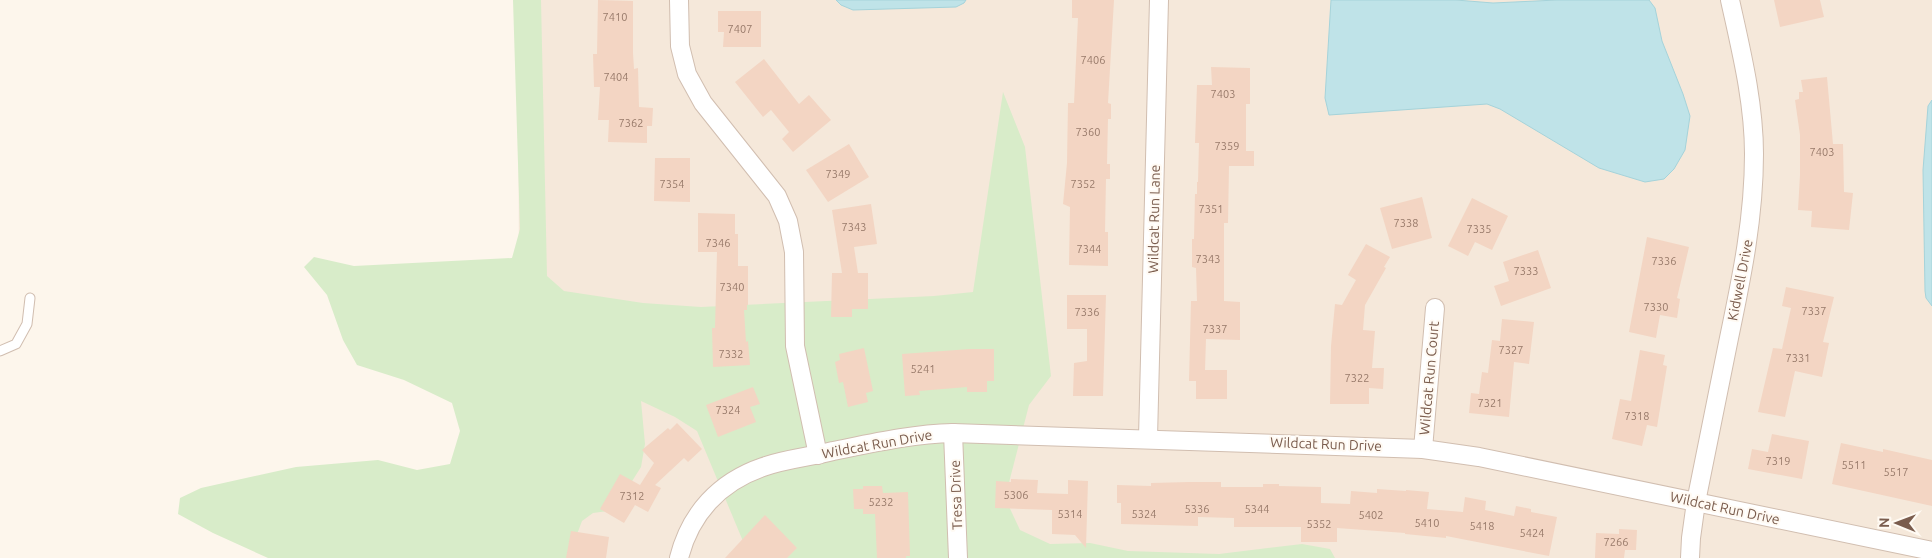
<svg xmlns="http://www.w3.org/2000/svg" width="1932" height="558" font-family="Ubuntu,sans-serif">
	<rect width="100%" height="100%" fill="#fdf6ec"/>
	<!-- residential -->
	<path fill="#f5e8da" d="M 518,0 L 1932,0 L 1932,558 L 520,558 Z"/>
	<!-- green -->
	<path fill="#d8ecc9" d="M 513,0 L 541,0 L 547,276 L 564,291 L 643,303 L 701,307 L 934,296 L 973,292 L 1003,92 L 1025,147 L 1051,376 L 1029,405 L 1005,498 L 1020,530 L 1050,544 L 1090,543 L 1128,551 L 1219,554 L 1302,544 L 1330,549 L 1335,558 L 750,558 L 697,431 L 675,417 L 641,401 L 645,444 L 641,467 L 622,497 L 608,511 L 593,513 L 582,521 L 568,558 L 268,558 L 213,533 L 178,514 L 180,498 L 201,488 L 296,467 L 378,460 L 417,470 L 450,464 L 460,431 L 452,403 L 404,380 L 357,365 L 343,340 L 327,295 L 304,267 L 314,257 L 354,266 L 512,258 L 520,229 Z"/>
	<!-- water -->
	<g fill="#bfe3e8" stroke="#a5d3da">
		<path d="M 836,0 L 966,0 L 964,3 L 956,7 L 853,10 L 841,5 Z"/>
		<path d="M 1331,0 L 1456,0 L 1493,3 L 1557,0 L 1649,0 L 1655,8 L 1662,41 L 1683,94 L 1690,116 L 1685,150 L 1674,169 L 1664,179 L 1645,182 L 1599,168 L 1500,109 L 1487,104 L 1329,115 L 1325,98 Z"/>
		<path d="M 1932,100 L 1932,306 L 1926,298 L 1925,291 L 1923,170 L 1928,106 Z"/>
	</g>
	<!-- building -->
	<g fill="#f3d5c3">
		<path d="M 598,0 L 633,1 L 633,53 L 634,69 L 638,68 L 639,107 L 653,108 L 652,126 L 647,126 L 647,143 L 608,142 L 609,120 L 598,120 L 600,87 L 594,87 L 593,54 L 597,54 Z"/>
		<path d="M 1072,0 L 1114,0 L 1108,103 L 1111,104 L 1111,119 L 1108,119 L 1107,164 L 1110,164 L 1110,179 L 1106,179 L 1105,232 L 1108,232 L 1108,266 L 1069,265 L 1070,207 L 1063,204 L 1067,163 L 1068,103 L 1074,103 L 1078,18 L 1072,18 Z"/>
		<path d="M 1774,0 L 1820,0 L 1824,17 L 1780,27 Z"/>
		<path d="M 718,11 L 761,11 L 761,47 L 723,47 L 724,32 L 718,32 Z"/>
		<path d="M 764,59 L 799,104 L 809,95 L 831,120 L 793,152 L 782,139 L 789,132 L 771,110 L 763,117 L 735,82 Z"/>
		<path d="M 1211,67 L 1250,68 L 1250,104 L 1246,104 L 1246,151 L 1254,151 L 1254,166 L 1229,166 L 1228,223 L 1224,223 L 1224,301 L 1240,302 L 1240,340 L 1206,339 L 1205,370 L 1227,370 L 1227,399 L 1196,399 L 1196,381 L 1189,381 L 1191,301 L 1197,301 L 1196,268 L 1192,267 L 1192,239 L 1194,239 L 1195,194 L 1197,194 L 1197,182 L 1198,182 L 1199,143 L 1195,143 L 1197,85 L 1212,85 Z"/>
		<path d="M 1827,77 L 1833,144 L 1843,144 L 1844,192 L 1853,193 L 1849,230 L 1811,227 L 1812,211 L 1798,210 L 1800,175 L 1800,135 L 1795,100 L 1799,99 L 1799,92 L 1803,92 L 1801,80 Z"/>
		<path d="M 849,144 L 869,177 L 828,202 L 806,170 Z"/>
		<path d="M 655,158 L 690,158 L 690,202 L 654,201 Z"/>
		<path d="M 1422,197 L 1432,238 L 1392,249 L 1380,208 Z"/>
		<path d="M 1472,198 L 1508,216 L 1492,250 L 1475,242 L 1468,256 L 1448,246 Z"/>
		<path d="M 871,204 L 877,244 L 854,247 L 858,273 L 868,273 L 868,309 L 852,309 L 852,317 L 831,317 L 832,273 L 842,273 L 832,210 Z"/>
		<path d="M 698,213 L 735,214 L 735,234 L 738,234 L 738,266 L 748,266 L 748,305 L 747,305 L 747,310 L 744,310 L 746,342 L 748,341 L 750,365 L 713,367 L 712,328 L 715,328 L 717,252 L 698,252 Z"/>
		<path d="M 1647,237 L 1689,247 L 1677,298 L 1680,299 L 1677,318 L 1660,315 L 1656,338 L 1629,332 Z"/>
		<path d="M 1366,244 L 1390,257 L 1384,267 L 1386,268 L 1365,305 L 1363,330 L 1375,331 L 1372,368 L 1384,368 L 1383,389 L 1369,388 L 1369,404 L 1330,404 L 1331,346 L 1335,304 L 1342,305 L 1356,280 L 1348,275 Z"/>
		<path d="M 1538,250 L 1551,288 L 1501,306 L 1494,286 L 1509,281 L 1503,262 Z"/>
		<path d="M 1786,287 L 1834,297 L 1823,342 L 1829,343 L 1822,377 L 1795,371 L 1785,417 L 1758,412 L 1773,348 L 1782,349 L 1791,308 L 1782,306 Z"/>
		<path d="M 1067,295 L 1106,295 L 1103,396 L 1073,396 L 1074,363 L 1087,361 L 1087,329 L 1067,329 Z"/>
		<path d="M 1502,319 L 1534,322 L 1529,364 L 1514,362 L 1509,417 L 1469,413 L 1471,393 L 1479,394 L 1482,372 L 1488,373 L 1492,340 L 1500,341 Z"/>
		<path d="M 864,348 L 873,391 L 866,393 L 868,402 L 848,407 L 843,382 L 839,383 L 835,362 L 840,360 L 839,354 Z"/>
		<path d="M 970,349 L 994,349 L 994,381 L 987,381 L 987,392 L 967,392 L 967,387 L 919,391 L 920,395 L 905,396 L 902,354 Z"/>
		<path d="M 1640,350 L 1665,355 L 1663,365 L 1667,366 L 1657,427 L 1647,425 L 1642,446 L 1612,439 L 1620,399 L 1631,401 Z"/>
		<path d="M 753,387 L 760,404 L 750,407 L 756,422 L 718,437 L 706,405 Z"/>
		<path d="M 677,423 L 702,449 L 688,462 L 684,458 L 655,485 L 661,488 L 648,512 L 635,505 L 624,523 L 600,509 L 620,474 L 640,485 L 654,463 L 642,450 L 668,428 L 670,430 Z"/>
		<path d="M 1772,434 L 1809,441 L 1802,479 L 1748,469 L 1752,449 L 1768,452 Z"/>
		<path d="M 1841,443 L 1883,452 L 1883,449 L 1932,460 L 1932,506 L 1832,484 Z"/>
		<path d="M 1011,479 L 1038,480 L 1037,493 L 1068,494 L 1068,480 L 1088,481 L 1086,548 L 1075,535 L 1052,534 L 1052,510 L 995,508 L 996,481 L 1011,482 Z"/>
		<path d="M 1189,482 L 1221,482 L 1221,487 L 1263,487 L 1263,484 L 1279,484 L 1279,486 L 1321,487 L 1321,503 L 1350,504 L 1351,491 L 1377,493 L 1377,489 L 1406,491 L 1406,490 L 1429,492 L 1427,509 L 1463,512 L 1465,497 L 1486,501 L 1485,510 L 1514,516 L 1516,506 L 1531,509 L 1531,512 L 1557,517 L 1549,556 L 1446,536 L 1446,538 L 1405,534 L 1405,533 L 1337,528 L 1337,542 L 1301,542 L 1301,527 L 1234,527 L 1234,518 L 1198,517 L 1198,526 L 1121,524 L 1121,503 L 1117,503 L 1117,485 L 1151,486 L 1151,483 Z"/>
		<path d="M 863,486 L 882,486 L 883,493 L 908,492 L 910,556 L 906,556 L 906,558 L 877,558 L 875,514 L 863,514 L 863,509 L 854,509 L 853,489 L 863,489 Z"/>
		<path d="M 765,515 L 797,548 L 787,558 L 725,558 Z"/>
		<path d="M 1619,529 L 1637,530 L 1636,550 L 1625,550 L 1624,558 L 1595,558 L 1596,533 L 1619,534 Z"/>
		<path d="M 571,531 L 609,537 L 606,558 L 566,558 Z"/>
	</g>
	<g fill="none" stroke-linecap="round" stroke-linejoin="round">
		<defs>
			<path id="service" d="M 0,351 L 16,344 L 27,324 L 30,298"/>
			<g id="minor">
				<path d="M 679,0 L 680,46 L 687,74 L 703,103 L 777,196 L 788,221 L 794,252 L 795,346 L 818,455"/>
				<path d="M 953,433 L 958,558"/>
				<path d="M 1148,438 L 1159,0"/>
				<path d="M 1423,449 L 1435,308"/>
				<path d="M 679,558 C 690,514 719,482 763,467 C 785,459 810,457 833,451 C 873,443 912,434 953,433 L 1423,449 L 1479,457 L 1932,551"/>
				<path d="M 1690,558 L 1691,538 L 1696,502 C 1707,447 1718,392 1729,338 C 1742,276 1754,217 1754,154 C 1754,102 1741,50 1730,0"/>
			</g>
		</defs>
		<!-- service casing -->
		<use href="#service" stroke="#d1beb0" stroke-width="11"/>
		<!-- minor casing -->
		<use href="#minor" stroke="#d1beb0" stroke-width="20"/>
		<!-- service -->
		<use href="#service" stroke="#fff" stroke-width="9"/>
		<!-- minor -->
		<use href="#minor" stroke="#fff" stroke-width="18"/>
	</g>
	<g text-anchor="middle" stroke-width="4" stroke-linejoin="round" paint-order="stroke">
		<!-- number labels -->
		<g font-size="11" fill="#987a6a">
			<text x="615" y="21">7410</text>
			<text x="740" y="33">7407</text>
			<text x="1093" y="64">7406</text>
			<text x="616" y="81">7404</text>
			<text x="1223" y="98">7403</text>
			<text x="631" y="127">7362</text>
			<text x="1088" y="136">7360</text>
			<text x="1227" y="150">7359</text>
			<text x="1822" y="156">7403</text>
			<text x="838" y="178">7349</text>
			<text x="672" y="188">7354</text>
			<text x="1083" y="188">7352</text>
			<text x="1211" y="213">7351</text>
			<text x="1406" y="227">7338</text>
			<text x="854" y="231">7343</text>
			<text x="1479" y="233">7335</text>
			<text x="718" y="247">7346</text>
			<text x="1089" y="253">7344</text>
			<text x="1208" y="263">7343</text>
			<text x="1664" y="265">7336</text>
			<text x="1526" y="275">7333</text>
			<text x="732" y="291">7340</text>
			<text x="1656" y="311">7330</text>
			<text x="1814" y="315">7337</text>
			<text x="1087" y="316">7336</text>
			<text x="1215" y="333">7337</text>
			<text x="1511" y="354">7327</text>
			<text x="731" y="358">7332</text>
			<text x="1798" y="362">7331</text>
			<text x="923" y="373">5241</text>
			<text x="1357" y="382">7322</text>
			<text x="1490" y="407">7321</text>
			<text x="728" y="414">7324</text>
			<text x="1637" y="420">7318</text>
			<text x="1778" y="465">7319</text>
			<text x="1854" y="469">5511</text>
			<text x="1896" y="476">5517</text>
			<text x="1016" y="499">5306</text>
			<text x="632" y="500">7312</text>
			<text x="881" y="506">5232</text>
			<text x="1197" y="513">5336</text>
			<text x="1257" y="513">5344</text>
			<text x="1070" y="518">5314</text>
			<text x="1144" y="518">5324</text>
			<text x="1371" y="519">5402</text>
			<text x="1427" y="527">5410</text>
			<text x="1319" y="528">5352</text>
			<text x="1482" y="530">5418</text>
			<text x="1532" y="537">5424</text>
			<text x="1616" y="546">7266</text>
		</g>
		<!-- street labels -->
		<g font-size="14" fill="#7a5c4d" stroke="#fffaf3">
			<text transform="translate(1154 219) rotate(-89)" y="5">Wildcat Run Lane</text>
			<text transform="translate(1740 280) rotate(-79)" y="5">Kidwell Drive</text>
			<text transform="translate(1429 378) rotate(-85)" y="5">Wildcat Run Court</text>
			<text transform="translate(877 444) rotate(-10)" y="5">Wildcat Run Drive</text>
			<text transform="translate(1326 444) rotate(2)" y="5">Wildcat Run Drive</text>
			<text transform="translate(956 495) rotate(-92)" y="5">Tresa Drive</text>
			<text transform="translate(1725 508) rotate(12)" y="5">Wildcat Run Drive</text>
		</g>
	</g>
	<!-- north arrow -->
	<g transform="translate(1897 523) rotate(271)" stroke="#fffaf3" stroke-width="4" paint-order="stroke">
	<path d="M0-4L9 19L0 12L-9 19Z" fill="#7a5c4d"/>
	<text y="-8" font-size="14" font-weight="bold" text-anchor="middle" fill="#7a5c4d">N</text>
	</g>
</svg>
